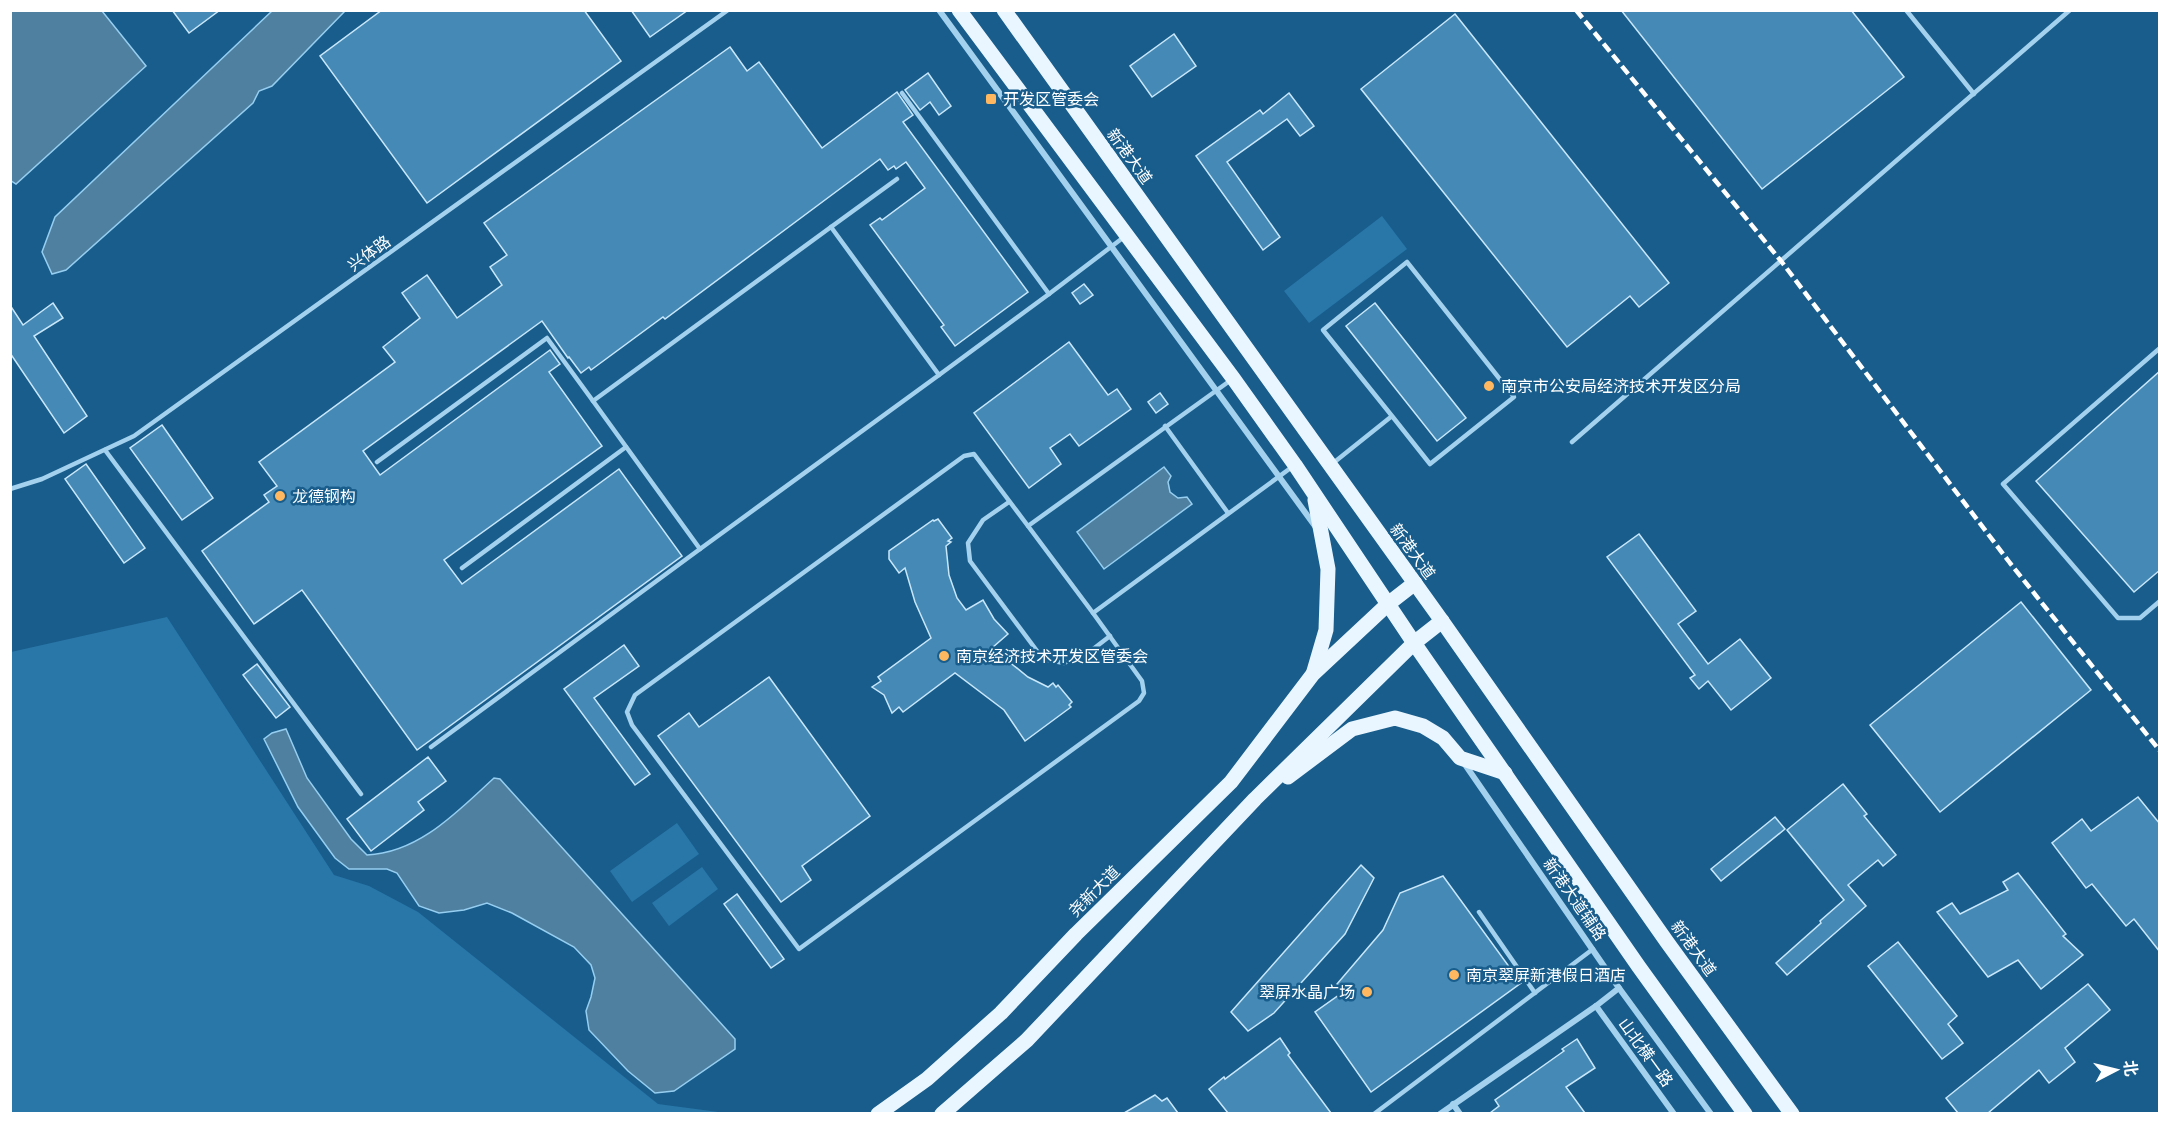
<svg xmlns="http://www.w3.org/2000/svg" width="2170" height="1124" font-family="'DM Sans','Noto Sans SC',sans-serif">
	<rect width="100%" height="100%" fill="#185d8c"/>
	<!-- green -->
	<g fill="#2877a8">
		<path d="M 1382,216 L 1407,249 L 1309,323 L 1284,291 Z"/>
		<path d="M 167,617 L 334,875 L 369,886 L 418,912 L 658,1104 L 726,1113 L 11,1113 L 11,652 Z"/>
		<path d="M 677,823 L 699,854 L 632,902 L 610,871 Z"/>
		<path d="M 702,867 L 718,889 L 669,926 L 652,903 Z"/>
	</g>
	<!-- water -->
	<g fill="#4f80a0" stroke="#96cef1" stroke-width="1.5">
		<path d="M 10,11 L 102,11 L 146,66 L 16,184 L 10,180 Z"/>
		<path d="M 272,11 L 345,11 L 272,86 L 259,91 L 253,103 L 66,270 L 52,274 L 42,252 L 55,217 Z"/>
		<path d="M 1164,467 L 1171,476 L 1168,482 L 1170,492 L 1178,498 L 1187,497 L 1192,504 L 1104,569 L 1077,532 Z"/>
		<path d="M 286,729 L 307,778 L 351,839 L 367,855 C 419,853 458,811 494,778 L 500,779 L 735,1039 L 735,1049 L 674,1091 L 655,1093 L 628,1071 L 589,1030 L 586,1011 L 591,997 L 595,978 L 591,965 L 574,947 L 512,913 L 487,903 L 464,910 L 439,913 L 419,906 L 397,873 L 387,869 L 349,869 L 335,858 L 298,807 L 264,739 L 272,733 Z"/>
	</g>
	<!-- building -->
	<g fill="#458ab6" stroke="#c9e7fa" stroke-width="1.5">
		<path d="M 172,10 L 220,10 L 189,33 Z"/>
		<path d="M 382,10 L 584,10 L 621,61 L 427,203 L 320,56 Z"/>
		<path d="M 631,10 L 688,10 L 650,37 Z"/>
		<path d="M 1621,10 L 1851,10 L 1904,77 L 1762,189 Z"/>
		<path d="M 1455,14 L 1669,283 L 1639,307 L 1630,296 L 1567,347 L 1361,89 Z"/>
		<path d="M 1174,34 L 1196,66 L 1152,97 L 1130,66 Z"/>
		<path d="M 730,47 L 747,71 L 759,62 L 822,148 L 897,92 L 913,115 L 903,122 L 1028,292 L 955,346 L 941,327 L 944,325 L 870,225 L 880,218 L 882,220 L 925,188 L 906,162 L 896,169 L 894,166 L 888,170 L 880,159 L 665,319 L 663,317 L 591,370 L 589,367 L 581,373 L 569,357 L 568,358 L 542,321 L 363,451 L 380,475 L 550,350 L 560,364 L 549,372 L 602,446 L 444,560 L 462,584 L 619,469 L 682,556 L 417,750 L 302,590 L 254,624 L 202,551 L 269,502 L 264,495 L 277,486 L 259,462 L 395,362 L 383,347 L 420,318 L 402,293 L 427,275 L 457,318 L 502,285 L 490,267 L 507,255 L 484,223 Z"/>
		<path d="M 928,73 L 951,106 L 939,115 L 930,102 L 920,110 L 905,90 Z"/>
		<path d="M 1289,93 L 1314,126 L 1300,136 L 1287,119 L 1227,162 L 1280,237 L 1263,250 L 1196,156 L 1260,110 L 1263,114 Z"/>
		<path d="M 1084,284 L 1093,295 L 1080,304 L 1072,293 Z"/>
		<path d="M 53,303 L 63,318 L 34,336 L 87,416 L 64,433 L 10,353 L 10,305 L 23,325 Z"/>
		<path d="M 1375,303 L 1466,418 L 1437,441 L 1346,326 Z"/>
		<path d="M 1069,342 L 1108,395 L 1117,389 L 1131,409 L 1079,446 L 1070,434 L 1050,448 L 1061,464 L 1029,488 L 974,413 Z"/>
		<path d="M 2160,371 L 2160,570 L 2134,592 L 2036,481 Z"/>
		<path d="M 1160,393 L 1168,404 L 1156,413 L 1148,402 Z"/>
		<path d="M 162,425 L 213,498 L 182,520 L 130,448 Z"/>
		<path d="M 86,464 L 145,548 L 124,563 L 65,479 Z"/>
		<path d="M 938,519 L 952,538 L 948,541 L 951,542 L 946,546 L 949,575 L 957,598 L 966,610 L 983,600 L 994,619 L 1008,634 L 992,648 L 1028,677 L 1048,687 L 1053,683 L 1056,687 L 1058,685 L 1072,702 L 1069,705 L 1071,707 L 1025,741 L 1004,710 L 955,673 L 903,712 L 899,707 L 892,713 L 884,695 L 872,687 L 881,681 L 878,677 L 931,638 L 915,602 L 905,568 L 899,573 L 889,559 L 889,551 L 933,520 L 934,521 Z"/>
		<path d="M 1639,534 L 1696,611 L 1678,624 L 1708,664 L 1740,639 L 1771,678 L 1731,710 L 1708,681 L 1699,689 L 1690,678 L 1695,675 L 1607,557 Z"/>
		<path d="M 2021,602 L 2091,690 L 1940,812 L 1870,725 Z"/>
		<path d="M 624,645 L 639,666 L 594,698 L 650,774 L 635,785 L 564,689 Z"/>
		<path d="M 257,664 L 290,707 L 276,718 L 243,675 Z"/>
		<path d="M 769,677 L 870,816 L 802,866 L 811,880 L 781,902 L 658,736 L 689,713 L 699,727 Z"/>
		<path d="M 428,757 L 446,781 L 418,802 L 424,810 L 371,851 L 347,819 Z"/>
		<path d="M 1843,784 L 1867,814 L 1864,816 L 1896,855 L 1883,866 L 1878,860 L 1848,885 L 1866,906 L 1787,975 L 1776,963 L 1821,923 L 1820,921 L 1844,900 L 1787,830 Z"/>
		<path d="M 2138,797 L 2160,824 L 2160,952 L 2134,919 L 2126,926 L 2092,884 L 2086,888 L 2052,843 L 2082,819 L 2091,831 Z"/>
		<path d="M 1775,817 L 1785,829 L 1721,881 L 1711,869 Z"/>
		<path d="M 1361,865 L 1374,878 L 1345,934 L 1274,1013 L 1248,1031 L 1231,1012 Z"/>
		<path d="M 2018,873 L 2066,934 L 2063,936 L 2083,955 L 2041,989 L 2018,960 L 1988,977 L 1937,912 L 1952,903 L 1960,914 L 2008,890 L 2003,882 Z"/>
		<path d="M 1443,876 L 1521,983 L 1371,1092 L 1315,1012 L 1343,992 L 1337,984 L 1383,930 L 1400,893 Z"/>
		<path d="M 737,894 L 784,959 L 771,968 L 724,904 Z"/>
		<path d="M 1898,942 L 1957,1016 L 1948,1024 L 1963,1043 L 1942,1059 L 1868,966 Z"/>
		<path d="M 2088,984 L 2110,1010 L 2065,1048 L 2075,1062 L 2049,1083 L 2039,1070 L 1988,1113 L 1958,1113 L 1946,1098 Z"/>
		<path d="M 1280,1038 L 1290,1053 L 1288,1055 L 1331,1113 L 1228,1113 L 1209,1089 L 1224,1077 L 1225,1079 Z"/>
		<path d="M 1577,1039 L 1595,1068 L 1566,1087 L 1585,1113 L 1490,1113 L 1499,1106 L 1495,1100 L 1564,1051 L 1562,1049 Z"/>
		<path d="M 1155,1095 L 1162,1101 L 1167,1098 L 1178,1113 L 1124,1113 Z"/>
	</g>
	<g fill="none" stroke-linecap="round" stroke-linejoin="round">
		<!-- lane -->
		<g stroke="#a3d1ee" stroke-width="4.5">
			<path d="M 1906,10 L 1974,94"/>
			<path d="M 902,93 L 1049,294 L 1124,237"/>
			<path d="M 897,179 L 831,227 L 939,375 L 1049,294"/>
			<path d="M 831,227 L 593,401 L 700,549 L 939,375"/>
			<path d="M 2160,348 L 2003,484 L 2118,618 L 2140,618 L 2160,601"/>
			<path d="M 1231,380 L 1028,526 L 974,454 L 964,456 L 635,695 L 627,712 L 632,725 L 799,949 L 1139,701 L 1144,693 L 1142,681 L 1093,613 L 1292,467"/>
			<path d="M 1165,426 L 1228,513"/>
			<path d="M 1572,442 L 2070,10"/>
			<path d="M 105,450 L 361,794"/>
			<path d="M 377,462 L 547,338 L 593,401"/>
			<path d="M 1332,464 L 1392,416 L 1430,464 L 1514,397 L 1407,262 L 1323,330 L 1392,416"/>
			<path d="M 10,489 L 42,479 L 134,436 L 728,10"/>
			<path d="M 1009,502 L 983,520 L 968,543 L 970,561 L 1043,659 L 1064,663 L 1088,653 L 1110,636"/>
			<path d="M 1028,526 L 1093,613"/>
			<path d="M 462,568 L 626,447"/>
			<path d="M 431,747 L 700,549"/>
			<path d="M 1479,912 L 1535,993"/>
			<path d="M 1374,1114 L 1593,949"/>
		</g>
		<!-- street -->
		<g stroke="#a3d1ee" stroke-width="6">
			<path d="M 939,10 L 1315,526"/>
			<path d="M 1464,763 L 1619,988 L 1711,1114"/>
			<path d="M 1596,1006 L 1674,1114"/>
			<path d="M 1453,1104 L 1460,1114"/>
			<path d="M 1440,1114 L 1596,1006 L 1619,988"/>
		</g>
		<!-- primary -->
		<g stroke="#eaf6ff" stroke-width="15">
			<path d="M 959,10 L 1233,378 L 1295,465 L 1414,643 L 1639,967 L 1745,1114"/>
			<path d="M 1004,10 L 1442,621 L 1667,942 L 1792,1114"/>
			<path d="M 1314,671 L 1326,630 L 1328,569 L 1315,500"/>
			<path d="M 1288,777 L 1352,729 L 1395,718 L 1423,726 L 1443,738 L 1460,758 L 1505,773"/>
			<path d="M 878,1114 L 927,1079 L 1001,1013 L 1076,934 L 1231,782 L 1313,674 L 1388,604 L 1415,583"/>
			<path d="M 942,1114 L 1027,1040 L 1255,799 L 1414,643 L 1442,621"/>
		</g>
		<!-- rail -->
		<path stroke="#fff" stroke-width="4.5" stroke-dasharray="10 4.5" stroke-linecap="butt" d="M 1576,10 L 1781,261 L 2010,563 L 2160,751"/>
	</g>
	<!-- markers -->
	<g fill="#ffb860" stroke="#185d8c" stroke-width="2">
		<rect x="985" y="93" width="12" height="12" rx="3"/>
		<circle cx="1489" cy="386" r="6"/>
		<circle cx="280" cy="496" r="6"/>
		<circle cx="944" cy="656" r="6"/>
		<circle cx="1454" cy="975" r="6"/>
		<circle cx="1367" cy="992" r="6"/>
	</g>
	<g text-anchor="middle" stroke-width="5" stroke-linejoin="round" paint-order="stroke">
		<!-- poi labels -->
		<g font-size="16" fill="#fff" stroke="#185d8c" text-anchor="start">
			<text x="1003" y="105">开发区管委会</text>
			<text x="1501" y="392">南京市公安局经济技术开发区分局</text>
			<text x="292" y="502">龙德钢构</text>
			<text x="956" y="662">南京经济技术开发区管委会</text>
			<text x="1466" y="981">南京翠屏新港假日酒店</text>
			<text x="1355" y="998" text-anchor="end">翠屏水晶广场</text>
		</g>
		<!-- street labels -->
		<g font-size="16" fill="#fff" stroke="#185d8c">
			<text transform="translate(1130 156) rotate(54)" y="6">新港大道</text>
			<text transform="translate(369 253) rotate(-36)" y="6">兴体路</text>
			<text transform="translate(1413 551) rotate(54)" y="6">新港大道</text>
			<text transform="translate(1094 891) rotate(-45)" y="6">尧新大道</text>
			<text transform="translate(1575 899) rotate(55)" y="6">新港大道辅路</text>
			<text transform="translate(1694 948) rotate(54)" y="6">新港大道</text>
			<text transform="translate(1646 1052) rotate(54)" y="6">山北横一路</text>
		</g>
	</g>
	<!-- border -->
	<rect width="2170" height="1124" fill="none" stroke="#ffffff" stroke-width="24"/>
	<!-- north arrow -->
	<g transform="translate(2116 1070) rotate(83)" stroke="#185d8c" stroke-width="4.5" paint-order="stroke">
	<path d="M0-4.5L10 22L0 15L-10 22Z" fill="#ffffff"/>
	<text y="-9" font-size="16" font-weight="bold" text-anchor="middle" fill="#ffffff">北</text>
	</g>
</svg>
